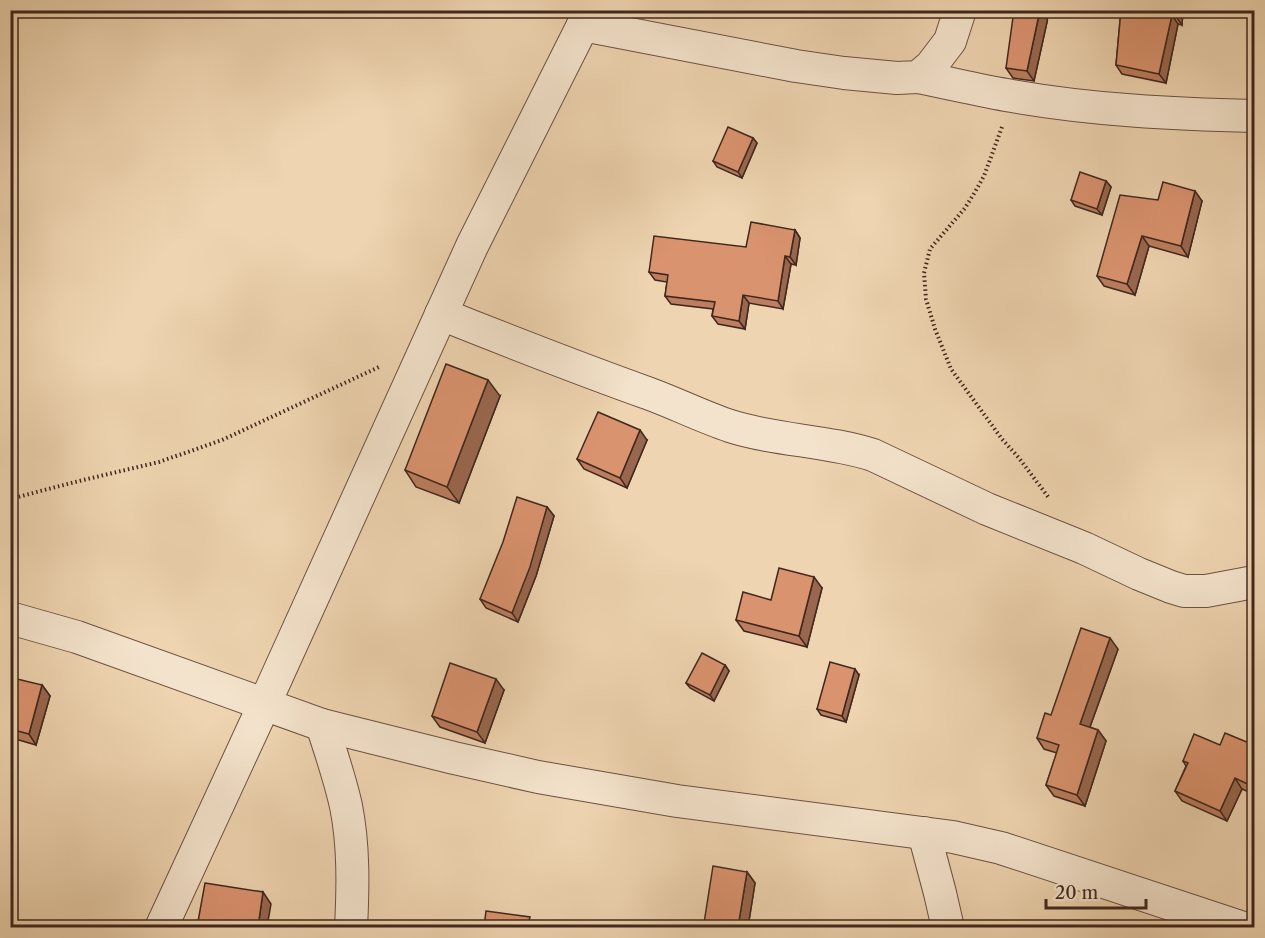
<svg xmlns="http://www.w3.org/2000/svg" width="1265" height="938" font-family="'Libre Caslon Text',serif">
	<rect width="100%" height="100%" fill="#eed4b0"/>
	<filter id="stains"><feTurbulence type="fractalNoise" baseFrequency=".00333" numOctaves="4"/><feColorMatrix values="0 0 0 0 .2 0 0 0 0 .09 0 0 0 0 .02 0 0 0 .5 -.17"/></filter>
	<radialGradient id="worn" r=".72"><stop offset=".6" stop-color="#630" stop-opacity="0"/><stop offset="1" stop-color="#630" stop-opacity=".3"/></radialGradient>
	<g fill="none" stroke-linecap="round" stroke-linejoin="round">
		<defs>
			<g id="street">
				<path d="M 583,25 L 796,66 L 844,73 L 897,78 L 918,77 L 931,66 L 950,41 L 960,10"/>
				<path d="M 918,77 C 949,83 981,91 1012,96 C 1092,110 1173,114 1254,116"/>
				<path d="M 441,314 C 511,342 580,369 650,394 C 677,404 703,417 730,426 C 777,441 826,440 873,455 L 987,509 L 1084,548 L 1139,574 L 1171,587 L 1184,591 L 1206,591 L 1254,582"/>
				<path d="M 10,618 L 77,637 L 322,725 L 454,758 L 538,777 L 677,801 L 953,837 L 1001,848 L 1243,928"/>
				<path d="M 322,725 C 331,752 340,779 346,806 C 354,846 353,888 351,928"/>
				<path d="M 924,833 L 940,893 L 948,928"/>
				<path d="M 161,928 L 264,705 L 472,246 L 583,25 L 587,10"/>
			</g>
		</defs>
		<!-- street casing -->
		<use href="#street" stroke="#6c5242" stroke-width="34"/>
		<!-- path -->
		<g stroke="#40271e" stroke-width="4" stroke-dasharray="1.5 3" stroke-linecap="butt">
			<path d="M 1002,127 L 984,176 L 975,192 L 965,208 L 930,249 L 924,273 L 926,299 L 935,329 L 951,369 L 1002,439 L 1019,458 L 1049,498"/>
			<path d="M 10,499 L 79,481 L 159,462 L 222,440 L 379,367"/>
		</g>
		<!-- street -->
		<use href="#street" stroke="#f4e3cc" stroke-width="32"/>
	</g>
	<!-- wall -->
	<g fill="#bb7e5f" stroke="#40271e" stroke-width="1.5">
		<path d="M 1121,10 L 1183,10 L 1182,25 L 1178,24 L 1166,83 L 1122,74 L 1116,65 Z"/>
		<path d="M 1047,22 L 1034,81 L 1013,78 L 1006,68 Z"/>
		<path d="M 753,138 L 757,143 L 742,178 L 717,167 L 713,161 Z"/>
		<path d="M 1106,181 L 1111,187 L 1102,215 L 1075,206 L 1071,200 Z"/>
		<path d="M 1158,200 L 1202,201 L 1188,257 L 1149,246 L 1135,295 L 1104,286 L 1097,276 Z"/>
		<path d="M 795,230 L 800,238 L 796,265 L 791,264 L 783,309 L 749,303 L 745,329 L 718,324 L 712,316 L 713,309 L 671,304 L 665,296 L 667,282 L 655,280 L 649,272 L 746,247 Z"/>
		<path d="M 500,396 L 459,503 L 416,487 L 405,470 Z"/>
		<path d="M 647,440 L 627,488 L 584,469 L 577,459 Z"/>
		<path d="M 547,507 L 554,516 L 536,576 L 518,622 L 486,608 L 480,599 Z"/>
		<path d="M 822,588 L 807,647 L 744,631 L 736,620 L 771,600 Z"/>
		<path d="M 1118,649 L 1090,727 L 1098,730 L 1106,741 L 1085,806 L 1054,796 L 1046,785 L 1057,753 L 1044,749 L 1037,738 Z"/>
		<path d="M 725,665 L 729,671 L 714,701 L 690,688 L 686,683 Z"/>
		<path d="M 859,675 L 846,722 L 821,715 L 817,709 Z"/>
		<path d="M 42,685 L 50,696 L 36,745 L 12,738 L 10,737 L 10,702 Z"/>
		<path d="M 504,690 L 485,743 L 440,727 L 432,716 Z"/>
		<path d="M 1220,745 L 1254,745 L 1254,794 L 1242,789 L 1227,821 L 1182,801 L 1175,791 L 1186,766 L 1183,761 Z"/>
		<path d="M 747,872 L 755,883 L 748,927 L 707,927 L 704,923 Z"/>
	</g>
	<!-- shaded-wall -->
	<g fill="#99674e" stroke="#40271e" stroke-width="1.5">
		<path d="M 1040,10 L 1048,10 L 1047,22 L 1034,81 L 1027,71 Z"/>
		<path d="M 1176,10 L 1183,10 L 1182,25 L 1175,15 Z"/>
		<path d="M 1172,15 L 1178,24 L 1166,83 L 1159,74 Z"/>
		<path d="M 753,138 L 757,143 L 742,178 L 738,172 Z"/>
		<path d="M 1106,181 L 1111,187 L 1102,215 L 1097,209 Z"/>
		<path d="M 1195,191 L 1202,201 L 1188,257 L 1181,246 Z"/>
		<path d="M 795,230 L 800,238 L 796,265 L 790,257 Z"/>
		<path d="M 1142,236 L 1149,246 L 1135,295 L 1127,284 Z"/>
		<path d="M 785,256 L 791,264 L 783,309 L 778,301 Z"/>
		<path d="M 743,295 L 749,303 L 745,329 L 739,321 Z"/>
		<path d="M 488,380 L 500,396 L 459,503 L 447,487 Z"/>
		<path d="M 640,430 L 647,440 L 627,488 L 620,478 Z"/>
		<path d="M 547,507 L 554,516 L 536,576 L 518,622 L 512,613 Z"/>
		<path d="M 814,577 L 822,588 L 807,647 L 799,636 Z"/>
		<path d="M 1110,638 L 1118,649 L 1087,735 L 1080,724 Z"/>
		<path d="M 725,665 L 729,671 L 714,701 L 710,695 Z"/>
		<path d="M 855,669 L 859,675 L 846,722 L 842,716 Z"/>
		<path d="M 496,679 L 504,690 L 485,743 L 477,732 Z"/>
		<path d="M 42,685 L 50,696 L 36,745 L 29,734 Z"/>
		<path d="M 1098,730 L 1106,741 L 1085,806 L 1077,795 Z"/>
		<path d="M 1235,778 L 1242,789 L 1227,821 L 1220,811 Z"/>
		<path d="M 747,872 L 755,883 L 748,927 L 738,927 Z"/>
		<path d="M 263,892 L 271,904 L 267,927 L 258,927 Z"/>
	</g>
	<!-- building -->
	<g fill="#da936f" stroke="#40271e" stroke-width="1.5">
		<path d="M 1014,10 L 1040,10 L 1027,71 L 1006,68 Z"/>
		<path d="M 1121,10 L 1176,10 L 1175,15 L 1172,15 L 1159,74 L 1116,65 Z"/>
		<path d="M 728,127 L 753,138 L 738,172 L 713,161 Z"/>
		<path d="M 1080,172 L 1106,181 L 1097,209 L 1071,200 Z"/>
		<path d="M 1163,182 L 1195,191 L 1181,246 L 1142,236 L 1127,284 L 1097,276 L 1120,195 L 1158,200 Z"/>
		<path d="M 751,222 L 795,230 L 790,257 L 785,256 L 778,301 L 743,295 L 739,321 L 712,316 L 715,302 L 665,296 L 668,275 L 649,272 L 654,236 L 746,247 Z"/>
		<path d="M 446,364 L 488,380 L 447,487 L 405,470 Z"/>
		<path d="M 598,412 L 640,430 L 620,478 L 577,459 Z"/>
		<path d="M 517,497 L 547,507 L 530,567 L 512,613 L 480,599 L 503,542 Z"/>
		<path d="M 779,568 L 814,577 L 799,636 L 736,620 L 743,592 L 771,600 Z"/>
		<path d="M 1081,628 L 1110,638 L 1080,724 L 1098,730 L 1077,795 L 1046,785 L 1059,745 L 1037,738 L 1045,713 L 1051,715 Z"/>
		<path d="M 702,653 L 725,665 L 710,695 L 686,683 Z"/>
		<path d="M 830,662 L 855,669 L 842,716 L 817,709 Z"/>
		<path d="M 450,663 L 496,679 L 477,732 L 432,716 Z"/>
		<path d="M 17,679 L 42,685 L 29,734 L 10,729 L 10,702 Z"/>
		<path d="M 1225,733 L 1254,745 L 1254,787 L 1235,778 L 1220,811 L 1175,791 L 1188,763 L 1183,761 L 1194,734 L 1220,745 Z"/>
		<path d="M 713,866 L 747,872 L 738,927 L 732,927 L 704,923 Z"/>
		<path d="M 205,883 L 263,892 L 258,927 L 197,927 Z"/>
		<path d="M 486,911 L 530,917 L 529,921 L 565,925 L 565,927 L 484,927 Z"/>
	</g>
	<!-- margin -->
	<rect width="1265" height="938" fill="none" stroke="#eed4b0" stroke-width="36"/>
	<rect x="12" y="12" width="1241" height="914" fill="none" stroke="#40271e" stroke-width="3"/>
	<rect x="18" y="18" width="1229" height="902" fill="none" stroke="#40271e" stroke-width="1.5"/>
	<!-- scale -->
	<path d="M1046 899v9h100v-9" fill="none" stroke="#40271e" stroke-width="3"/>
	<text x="1055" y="899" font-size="18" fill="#40271e" stroke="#f4e3cc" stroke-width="4.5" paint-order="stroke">20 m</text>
	<rect width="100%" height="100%" filter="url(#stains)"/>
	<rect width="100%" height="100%" fill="url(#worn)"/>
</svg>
